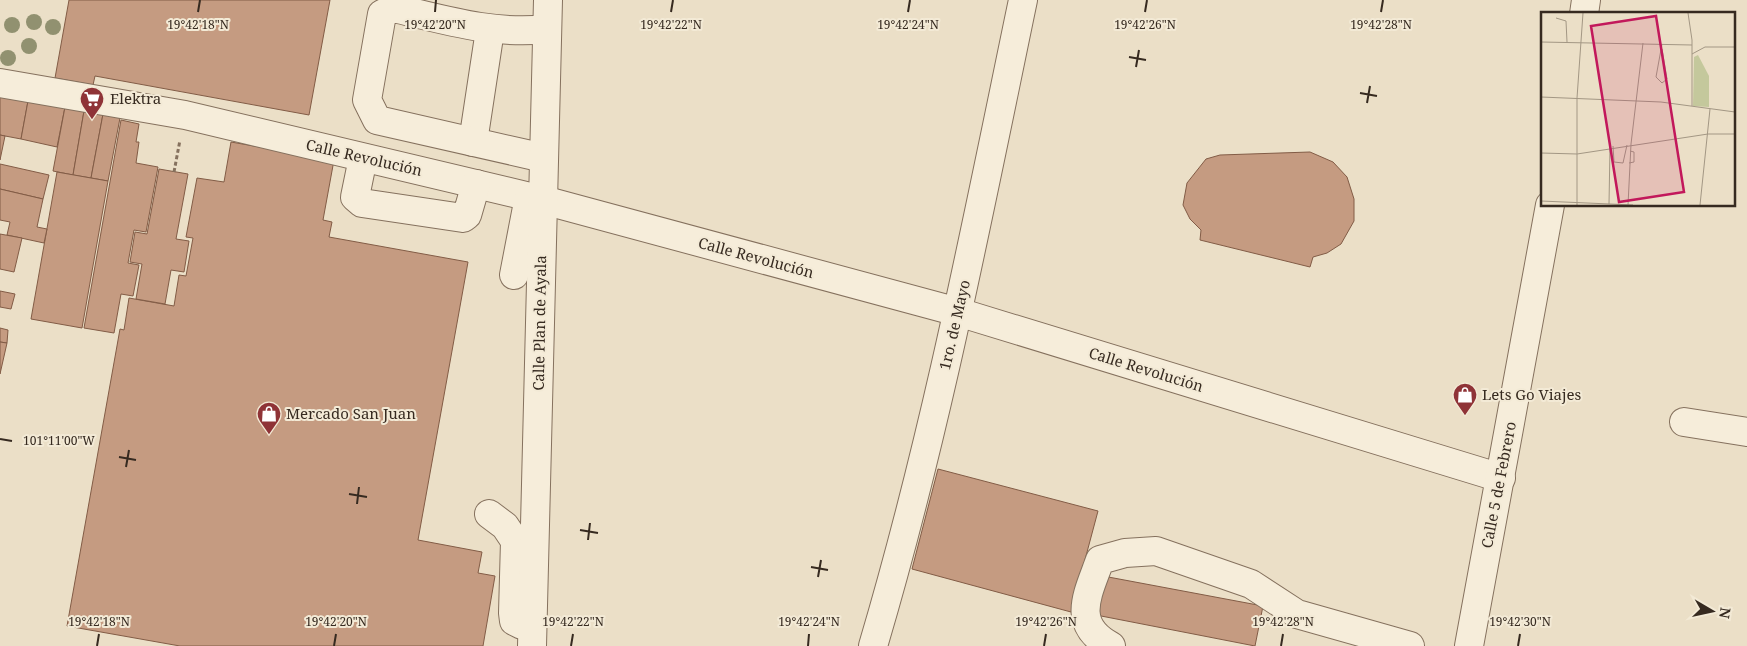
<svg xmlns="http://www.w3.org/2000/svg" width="1747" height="646" font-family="'Noto Serif',serif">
	<rect width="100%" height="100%" fill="#ebdfc7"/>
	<!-- building -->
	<g fill="#c59b81" stroke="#825c46">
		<path d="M 69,0 L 330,0 L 309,115 L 95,76 L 93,85 L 55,78 Z"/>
		<path d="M 0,95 L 28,101 L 21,139 L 0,135 Z"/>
		<path d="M 28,101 L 65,107 L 57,147 L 21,139 Z"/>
		<path d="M 65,107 L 84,111 L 73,175 L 53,171 Z"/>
		<path d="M 84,111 L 103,114 L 91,178 L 73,175 Z"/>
		<path d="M 103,114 L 120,118 L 108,181 L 91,178 Z"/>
		<path d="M 121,120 L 139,124 L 136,142 L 139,142 L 136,163 L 158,167 L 146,232 L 134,230 L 128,263 L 139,265 L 133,296 L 121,294 L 114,333 L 84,328 Z"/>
		<path d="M 0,135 L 5,136 L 0,160 Z"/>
		<path d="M 231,142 L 334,160 L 323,220 L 332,222 L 329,237 L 468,262 L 418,540 L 482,552 L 478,573 L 495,576 L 483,646 L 180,646 L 67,626 L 120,329 L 124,330 L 129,298 L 174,306 L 179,275 L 186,276 L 193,238 L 186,237 L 197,178 L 224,182 Z"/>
		<path d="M 1310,152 L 1333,162 L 1347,177 L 1354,199 L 1354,221 L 1341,244 L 1327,253 L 1313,257 L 1310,267 L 1200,240 L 1201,230 L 1190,219 L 1183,205 L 1187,183 L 1206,159 L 1220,155 Z"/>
		<path d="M 0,164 L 49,175 L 43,199 L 0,189 Z"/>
		<path d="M 159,169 L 188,174 L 176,239 L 189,241 L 184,272 L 171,270 L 165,304 L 136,299 L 142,264 L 130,262 L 135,232 L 147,234 Z"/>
		<path d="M 57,172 L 108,181 L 82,328 L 31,319 Z"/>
		<path d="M 0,189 L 43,199 L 37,227 L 47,229 L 44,243 L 7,235 L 10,222 L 0,220 Z"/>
		<path d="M 0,234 L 22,238 L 14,272 L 0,269 Z"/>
		<path d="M 0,291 L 15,294 L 11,309 L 0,307 Z"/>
		<path d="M 0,328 L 8,330 L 7,343 L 0,342 Z"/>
		<path d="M 0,342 L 7,343 L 0,374 Z"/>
		<path d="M 938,469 L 1098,511 L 1071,612 L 912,569 Z"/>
		<path d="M 1103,576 L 1263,606 L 1255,646 L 1096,615 Z"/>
	</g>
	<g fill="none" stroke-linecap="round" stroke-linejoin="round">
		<defs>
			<g id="minor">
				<path d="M 1584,14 L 1586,0"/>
				<path d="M 0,83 L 185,115 L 543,200 L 958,312 L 1501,478"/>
				<path d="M 473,142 L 490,30"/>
				<path d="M 363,158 L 355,197 L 362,203 L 463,218 L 467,215 L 476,184"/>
				<path d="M 544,158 L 377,120 L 367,100 L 382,14 L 394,8 C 445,20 494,35 547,29"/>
				<path d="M 514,275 L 529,197"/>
				<path d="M 1684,422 L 1747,432"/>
				<path d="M 489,514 L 505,526 L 515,541 L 513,613 L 514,621 L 522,625 L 532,625"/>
				<path d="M 532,646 L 548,0"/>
				<path d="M 873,646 C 936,434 978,216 1023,0"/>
				<path d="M 1111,646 C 1070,624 1088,594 1100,560 L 1125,553 L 1156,551 L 1251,584 L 1297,614 L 1410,646"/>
				<path d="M 1469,646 L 1550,205"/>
			</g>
		</defs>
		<!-- minor casing -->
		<use href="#minor" stroke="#85715e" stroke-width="30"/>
		<!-- path -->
		<path stroke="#85715e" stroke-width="3" stroke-dasharray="4 2.5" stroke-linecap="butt" d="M 174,172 L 180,140"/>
		<!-- minor -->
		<use href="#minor" stroke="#f6edda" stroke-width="28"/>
	</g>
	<!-- trees -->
	<g fill="#919170">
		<circle cx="34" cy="22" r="8"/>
		<circle cx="12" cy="25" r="8"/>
		<circle cx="53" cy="27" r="8"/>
		<circle cx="29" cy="46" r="8"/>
		<circle cx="8" cy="58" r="8"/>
	</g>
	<!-- ticks -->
	<path fill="none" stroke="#362a20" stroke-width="2" d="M 198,12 L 200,0M 435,12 L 436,0M 671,12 L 673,0M 908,12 L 910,0M 1145,12 L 1147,0M 1381,12 L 1383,0M 1129,57 L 1146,60M 1136,67 L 1139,50M 1360,93 L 1377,96M 1367,103 L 1370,86M 0,439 L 12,441M 119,457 L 136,460M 126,467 L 129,450M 349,494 L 367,497M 357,504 L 359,487M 580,530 L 598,533M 588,540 L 590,523M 811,567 L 828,570M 818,577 L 821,560M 97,646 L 99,634M 334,646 L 336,634M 571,646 L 573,634M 808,646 L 809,634M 1044,646 L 1046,634M 1281,646 L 1283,634M 1518,646 L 1520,634"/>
	<!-- icons -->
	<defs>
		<symbol id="supermarket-pin" viewBox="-11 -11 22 30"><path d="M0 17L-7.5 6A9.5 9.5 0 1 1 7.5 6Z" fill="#8f3337" stroke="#f3ead6"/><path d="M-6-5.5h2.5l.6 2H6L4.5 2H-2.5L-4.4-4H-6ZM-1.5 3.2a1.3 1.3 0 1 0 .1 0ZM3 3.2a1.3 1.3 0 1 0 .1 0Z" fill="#fff"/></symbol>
		<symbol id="shop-pin" viewBox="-11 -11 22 30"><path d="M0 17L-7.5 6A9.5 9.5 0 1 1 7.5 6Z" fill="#8f3337" stroke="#f3ead6"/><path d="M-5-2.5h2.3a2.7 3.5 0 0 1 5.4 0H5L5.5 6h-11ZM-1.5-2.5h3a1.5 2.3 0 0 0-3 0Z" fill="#fff"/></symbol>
	</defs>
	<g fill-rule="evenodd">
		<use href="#supermarket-pin" x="78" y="85" width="28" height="38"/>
		<use href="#shop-pin" x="1451" y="381" width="28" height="38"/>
		<use href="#shop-pin" x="255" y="400" width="28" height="38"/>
	</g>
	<g text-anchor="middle" stroke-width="4" stroke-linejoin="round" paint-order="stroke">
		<!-- poi labels -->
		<g font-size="15" fill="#362a20" stroke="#f3ead6" text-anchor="start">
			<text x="110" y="104">Elektra</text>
			<text x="1482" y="400">Lets Go Viajes</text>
			<text x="286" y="419">Mercado San Juan</text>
		</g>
		<!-- street labels -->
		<g font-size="15" fill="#362a20" stroke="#f3ead6">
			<text transform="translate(364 158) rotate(13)" y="5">Calle Revolución</text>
			<text transform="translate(756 258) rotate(15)" y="5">Calle Revolución</text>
			<text transform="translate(540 323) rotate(-89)" y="5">Calle Plan de Ayala</text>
			<text transform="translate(955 325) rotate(-77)" y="5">1ro. de Mayo</text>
			<text transform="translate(1146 370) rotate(17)" y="5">Calle Revolución</text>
			<text transform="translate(1499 485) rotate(-79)" y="5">Calle 5 de Febrero</text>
		</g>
	</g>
	<!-- overview -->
	<g transform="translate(1541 12)">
		<rect width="194" height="194" fill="#ebdfc7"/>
		<path d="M 157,43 L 168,64 L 168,95 L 152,94 L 153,45 Z" fill="#c4c89c"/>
		<path fill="none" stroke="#a39784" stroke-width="1" d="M 147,1 L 151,28 L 151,94M 15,6 L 25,9 L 26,30M 0,30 L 151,33M 121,37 L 126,67 L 121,71 L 115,65 L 121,32M 151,42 L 164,35 L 194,35M 0,85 L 120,90 L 194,100M 72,134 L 73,150 L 82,151 L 86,133M 0,141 L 36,142 L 167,122 L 194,122M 88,151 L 93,150 L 93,140 L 89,139M 0,189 L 92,193M 68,192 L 69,135M 36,193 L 36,86 L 42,1M 87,193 L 90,132 L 102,31M 159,193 L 169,97"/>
		<path fill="#c2185b" fill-opacity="0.15" stroke="#c2185b" stroke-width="2.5" d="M 115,4 L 143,180 L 78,190 L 50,14 Z"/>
		<rect width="194" height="194" fill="none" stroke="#362a20" stroke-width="2.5"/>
	</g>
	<g font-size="12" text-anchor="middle" fill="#362a20" stroke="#f3ead6" stroke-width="4" stroke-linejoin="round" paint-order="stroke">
		<text x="198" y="29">19°42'18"N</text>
		<text x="435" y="29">19°42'20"N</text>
		<text x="671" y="29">19°42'22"N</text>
		<text x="908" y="29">19°42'24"N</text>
		<text x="1145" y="29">19°42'26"N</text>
		<text x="1381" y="29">19°42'28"N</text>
		<text x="59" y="445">101°11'00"W</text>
		<text x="99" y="626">19°42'18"N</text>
		<text x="336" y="626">19°42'20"N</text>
		<text x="573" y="626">19°42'22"N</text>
		<text x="809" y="626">19°42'24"N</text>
		<text x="1046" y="626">19°42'26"N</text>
		<text x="1283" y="626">19°42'28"N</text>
		<text x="1520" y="626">19°42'30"N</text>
	</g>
	<!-- north arrow -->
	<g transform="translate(1712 611) rotate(99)" stroke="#f3ead6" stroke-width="4" paint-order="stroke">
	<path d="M0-4L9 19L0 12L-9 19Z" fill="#362a20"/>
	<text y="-8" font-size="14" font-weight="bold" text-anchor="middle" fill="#362a20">N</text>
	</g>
</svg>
